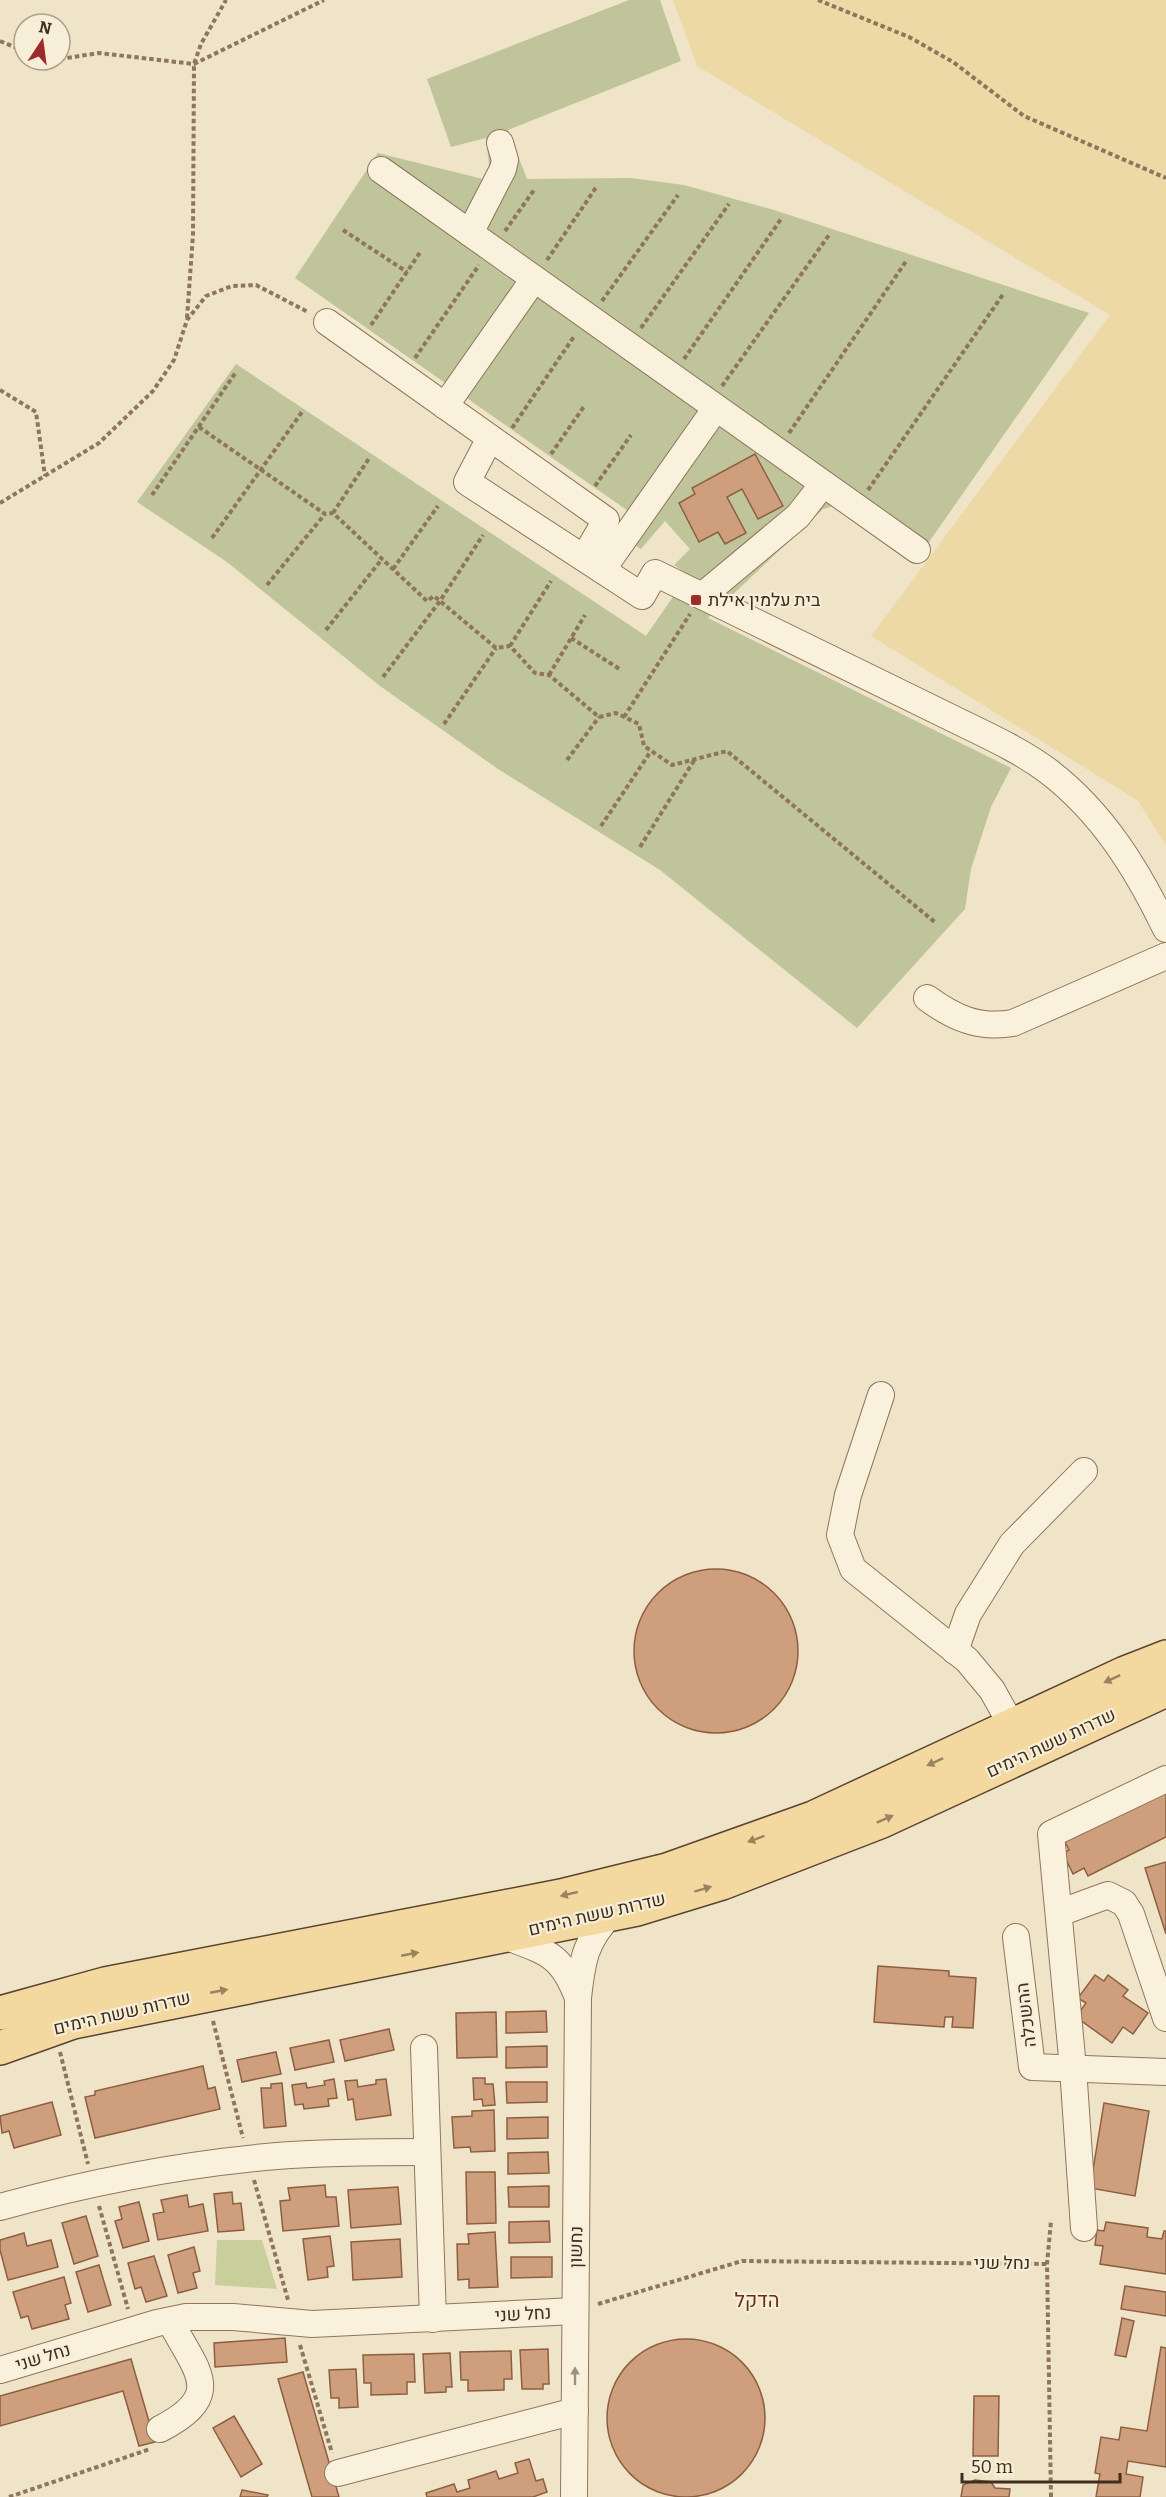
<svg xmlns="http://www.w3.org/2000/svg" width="1166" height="2497" font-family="Bitter,Heebo,serif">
	<rect width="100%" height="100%" fill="#f0e4c8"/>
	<!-- green -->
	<path fill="#c9cf9b" d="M 217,2240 L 262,2240 L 277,2289 L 215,2285 Z"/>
	<!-- sand -->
	<path fill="#ecd9a5" d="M 673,0 L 1166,0 L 1166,845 L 1137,800 L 871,636 L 1110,315 L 697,66 Z"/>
	<!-- cemetery -->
	<path fill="#bfc49a" d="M 629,0 L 660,0 L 681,61 L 508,130 L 527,179 L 631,178 L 684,185 L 774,210 L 1089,313 L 915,562 L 861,521 L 833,506 L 823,509 L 708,618 L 1011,768 L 991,807 L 971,869 L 965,909 L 857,1028 L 660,870 L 498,769 L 380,686 L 227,562 L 137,502 L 236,364 L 646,636 L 688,575 L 674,565 L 690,549 L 665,521 L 641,549 L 618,535 L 631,513 L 295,278 L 378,153 L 483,179 L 489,165 L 486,138 L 451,147 L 427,79 Z"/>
	<!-- building -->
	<g fill="#cf9f7d" stroke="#8d5f41" stroke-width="1.5">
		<path d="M 755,454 L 783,506 L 758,519 L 742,489 L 727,497 L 746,533 L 725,544 L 718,532 L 699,542 L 679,503 L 695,494 L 692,488 Z"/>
		<circle cx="716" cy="1651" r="82"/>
		<path d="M 1166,1788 L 1166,1837 L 1088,1876 L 1084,1868 L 1073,1874 L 1063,1853 L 1069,1850 L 1063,1838 Z"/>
		<path d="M 1166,1862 L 1166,1934 L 1145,1868 Z"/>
		<path d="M 878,1966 L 949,1971 L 949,1976 L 976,1978 L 973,2028 L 952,2027 L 953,2017 L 945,2017 L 944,2027 L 874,2022 Z"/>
		<path d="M 1095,1975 L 1104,1981 L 1108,1975 L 1128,1990 L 1123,1996 L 1148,2013 L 1133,2034 L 1123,2027 L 1112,2043 L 1076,2017 L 1086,2003 L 1078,1998 Z"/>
		<path d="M 546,2011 L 547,2032 L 506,2033 L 506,2012 Z"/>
		<path d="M 496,2012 L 497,2057 L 457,2058 L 456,2013 Z"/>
		<path d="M 389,2029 L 394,2050 L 345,2061 L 340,2040 Z"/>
		<path d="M 329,2040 L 334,2062 L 295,2070 L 290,2048 Z"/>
		<path d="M 547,2046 L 547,2067 L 506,2068 L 506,2047 Z"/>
		<path d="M 276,2052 L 281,2074 L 242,2082 L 237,2060 Z"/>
		<path d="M 203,2066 L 208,2089 L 215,2087 L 220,2109 L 95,2138 L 85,2097 L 95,2095 L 95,2091 Z"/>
		<path d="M 473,2078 L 485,2078 L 485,2084 L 493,2084 L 495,2105 L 483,2106 L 482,2099 L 474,2100 Z"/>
		<path d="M 334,2079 L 337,2098 L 328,2099 L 329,2106 L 304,2109 L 303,2104 L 295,2105 L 292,2085 L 306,2083 L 307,2088 L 325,2085 L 324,2081 Z"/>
		<path d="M 386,2079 L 391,2115 L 356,2120 L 353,2099 L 348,2100 L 345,2081 L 357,2080 L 358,2087 L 376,2084 L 376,2080 Z"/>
		<path d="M 506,2082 L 547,2082 L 547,2102 L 507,2103 Z"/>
		<path d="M 282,2083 L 286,2126 L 264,2128 L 261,2088 L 271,2088 L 271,2084 Z"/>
		<path d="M 52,2102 L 61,2135 L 14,2148 L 9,2131 L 2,2133 L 0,2116 Z"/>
		<path d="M 1104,2103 L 1149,2111 L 1135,2196 L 1090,2188 Z"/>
		<path d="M 494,2110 L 495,2151 L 471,2152 L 470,2147 L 454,2148 L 452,2117 L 472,2116 L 472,2111 Z"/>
		<path d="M 548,2117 L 548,2138 L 507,2139 L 507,2118 Z"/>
		<path d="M 548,2152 L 549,2173 L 508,2174 L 508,2153 Z"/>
		<path d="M 466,2172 L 495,2172 L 496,2223 L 467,2224 Z"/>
		<path d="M 325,2185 L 326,2197 L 336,2197 L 339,2226 L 283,2231 L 280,2201 L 290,2200 L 288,2188 Z"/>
		<path d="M 549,2186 L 549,2207 L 509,2207 L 508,2187 Z"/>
		<path d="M 398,2187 L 401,2224 L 351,2228 L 348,2190 Z"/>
		<path d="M 232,2192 L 233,2204 L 241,2203 L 244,2230 L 218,2232 L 214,2194 Z"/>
		<path d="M 187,2195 L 189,2207 L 203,2204 L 208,2231 L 158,2240 L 153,2214 L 164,2212 L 161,2200 Z"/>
		<path d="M 139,2202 L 149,2241 L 123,2248 L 115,2221 L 122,2219 L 119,2207 Z"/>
		<path d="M 86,2216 L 98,2256 L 74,2264 L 62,2223 Z"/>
		<path d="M 549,2221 L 550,2242 L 509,2243 L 509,2222 Z"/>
		<path d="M 1106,2222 L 1148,2228 L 1147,2237 L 1162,2239 L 1164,2231 L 1166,2231 L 1166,2274 L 1100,2264 L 1103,2246 L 1095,2245 L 1097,2230 L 1104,2231 Z"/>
		<path d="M 495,2232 L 498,2287 L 469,2288 L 469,2279 L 458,2280 L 457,2244 L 469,2244 L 468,2234 Z"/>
		<path d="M 24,2233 L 27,2246 L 51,2240 L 58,2267 L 8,2280 L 0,2250 L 0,2240 Z"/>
		<path d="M 330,2236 L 334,2266 L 327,2267 L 328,2277 L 308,2280 L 303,2239 Z"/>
		<path d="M 400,2239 L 402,2277 L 353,2280 L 351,2242 Z"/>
		<path d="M 194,2247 L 200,2271 L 193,2273 L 197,2288 L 178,2293 L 168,2255 Z"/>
		<path d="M 154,2256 L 167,2296 L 146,2302 L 141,2287 L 135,2289 L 128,2263 Z"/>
		<path d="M 511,2257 L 552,2257 L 552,2277 L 511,2278 Z"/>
		<path d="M 99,2265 L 111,2305 L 88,2312 L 76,2272 Z"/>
		<path d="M 64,2277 L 71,2303 L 65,2305 L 69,2319 L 32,2329 L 28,2316 L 21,2318 L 13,2292 Z"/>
		<path d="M 1125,2286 L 1166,2292 L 1166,2316 L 1121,2309 Z"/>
		<path d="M 1122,2318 L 1134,2321 L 1126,2357 L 1115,2355 Z"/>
		<path d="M 285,2338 L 287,2362 L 215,2367 L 214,2343 Z"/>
		<circle cx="686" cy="2418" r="79"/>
		<path d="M 1161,2347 L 1166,2348 L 1166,2467 L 1128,2461 L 1126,2474 L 1143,2477 L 1140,2497 L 1096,2497 L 1100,2474 L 1095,2473 L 1101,2437 L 1119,2440 L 1121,2427 L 1147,2431 Z"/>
		<path d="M 548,2349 L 549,2384 L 543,2384 L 543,2389 L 522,2389 L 520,2350 Z"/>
		<path d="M 511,2351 L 512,2379 L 504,2379 L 504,2390 L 468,2391 L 468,2380 L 461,2380 L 460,2352 Z"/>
		<path d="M 450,2353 L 452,2387 L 446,2387 L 446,2392 L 425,2393 L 423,2354 Z"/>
		<path d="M 414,2354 L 415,2382 L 407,2382 L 407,2394 L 371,2395 L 371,2383 L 364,2383 L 363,2355 Z"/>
		<path d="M 131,2359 L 155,2442 L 139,2446 L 123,2391 L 0,2426 L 0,2396 Z"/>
		<path d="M 356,2369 L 358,2407 L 339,2408 L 339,2398 L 331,2398 L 329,2370 Z"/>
		<path d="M 303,2372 L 339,2497 L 312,2497 L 278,2379 Z"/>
		<path d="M 974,2396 L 999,2396 L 998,2456 L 973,2456 Z"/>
		<path d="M 234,2416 L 262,2464 L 241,2477 L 213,2428 Z"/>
		<path d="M 529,2459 L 536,2481 L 543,2479 L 547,2492 L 533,2497 L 427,2497 L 426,2493 L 454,2484 L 457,2492 L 470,2488 L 468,2480 L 496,2471 L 499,2479 L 518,2473 L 515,2463 Z"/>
		<path d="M 975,2480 L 991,2482 L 995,2488 L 1010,2489 L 1009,2497 L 961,2497 L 963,2485 Z"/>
		<path d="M 242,2490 L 268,2495 L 267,2497 L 240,2497 Z"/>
	</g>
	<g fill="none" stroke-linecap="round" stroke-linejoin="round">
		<defs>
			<g id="minor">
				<path d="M 381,170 L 917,550"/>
				<path d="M 470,233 L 503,169 L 505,160 L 500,143"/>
				<path d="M 327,322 L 606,520 L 584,558"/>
				<path d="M 445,406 L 534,279"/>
				<path d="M 490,438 L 467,482 L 642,596 L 655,573 L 968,726 C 995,739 1024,753 1048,771 C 1102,812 1137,869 1166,929"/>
				<path d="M 602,570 L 716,408"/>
				<path d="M 702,596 L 798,516 L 823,484"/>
				<path d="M 927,998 C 954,1018 979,1029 1013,1023 L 1166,956"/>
				<path d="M 881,1395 L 848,1495 L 840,1535 L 853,1569 L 967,1660 L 992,1690 L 1012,1726"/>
				<path d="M 955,1651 L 968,1614 L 1012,1544 L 1084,1471"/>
				<path d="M 1059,1913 L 1108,1895 L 1124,1903 L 1131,1914 L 1166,2018"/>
				<path d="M 502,1935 C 545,1952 561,1952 578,1998"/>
				<path d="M 1016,1937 L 1032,2067 L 1166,2072"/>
				<path d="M 424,2048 L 433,2319"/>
				<path d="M 0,2207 C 90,2182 184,2164 277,2156 C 327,2152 377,2152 427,2152"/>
				<path d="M 1084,2228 L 1073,2068 L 1051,1834 L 1166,1779"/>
				<path d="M 0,2370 L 157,2323 L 186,2317 L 233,2317 L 312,2324 L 575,2311"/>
				<path d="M 160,2429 C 226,2395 197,2372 170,2321"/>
				<path d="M 338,2473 L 575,2411"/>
				<path d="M 574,2497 L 578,1998 C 582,1961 585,1940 612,1913"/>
			</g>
			<g id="major">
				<path d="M 0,2013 L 105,1984 L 561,1896 L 667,1870 L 813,1818 L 1125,1673 L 1166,1657"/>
				<path d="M 0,2048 L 73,2022 L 637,1909 L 722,1883 L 882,1821 L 1166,1690"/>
			</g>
		</defs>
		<!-- minor casing -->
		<use href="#minor" stroke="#8d765c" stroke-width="28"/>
		<!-- major casing -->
		<use href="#major" stroke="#5b4430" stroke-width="36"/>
		<!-- path -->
		<g stroke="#8d765c" stroke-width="4" stroke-dasharray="4.5 3" stroke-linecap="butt">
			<path d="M 818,0 L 909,37 L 953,62 L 1024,116 L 1166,178"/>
			<path d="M 0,41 L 24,51"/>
			<path d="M 60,59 L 99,53 L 194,64 L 324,0"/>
			<path d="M 46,60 L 49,60"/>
			<path d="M 343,230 L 407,272"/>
			<path d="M 505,231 L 534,190"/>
			<path d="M 547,260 L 597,186"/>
			<path d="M 602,301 L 678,195"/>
			<path d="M 187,318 L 193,235 L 194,64 L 201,44 L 226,0"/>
			<path d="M 371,325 L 421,251"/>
			<path d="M 641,328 L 729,204"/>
			<path d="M 415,358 L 479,265"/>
			<path d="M 684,359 L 781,219"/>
			<path d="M 722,386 L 829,235"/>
			<path d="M 0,390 L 36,412 L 45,476"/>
			<path d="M 199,427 L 325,514 L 333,513 L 427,601 L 434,596 L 496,648 L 510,646 L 535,673 L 549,675 L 599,717 L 616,713 L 639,724 L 644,746 L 672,765 L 727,751 L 936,923"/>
			<path d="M 512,428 L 575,335"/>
			<path d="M 789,433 L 907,260"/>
			<path d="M 551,454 L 585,405"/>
			<path d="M 595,486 L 631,435"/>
			<path d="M 868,490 L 1004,293"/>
			<path d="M 152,495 L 236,372"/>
			<path d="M 0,503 L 99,443 L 153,391 L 174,360 L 187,320 L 206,296 L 232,286 L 256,285 L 308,312"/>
			<path d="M 333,513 L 370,457"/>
			<path d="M 212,538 L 302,412"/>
			<path d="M 393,569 L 438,506"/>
			<path d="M 267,585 L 325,514"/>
			<path d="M 326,630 L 382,559"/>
			<path d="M 571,638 L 621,670"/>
			<path d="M 510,646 L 551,581"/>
			<path d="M 549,675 L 585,615"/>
			<path d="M 383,677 L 440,601 L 483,535"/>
			<path d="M 624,717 L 690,614"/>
			<path d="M 444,724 L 496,648"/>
			<path d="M 567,760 L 599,717"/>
			<path d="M 601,826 L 651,751"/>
			<path d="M 640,847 L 695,759"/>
			<path d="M 213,2021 L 243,2138"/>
			<path d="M 60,2052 L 88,2164"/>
			<path d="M 254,2180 L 288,2300"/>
			<path d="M 99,2206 L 128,2309"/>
			<path d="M 598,2304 L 742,2261 L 1047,2264"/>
			<path d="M 300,2345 L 332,2453"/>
			<path d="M 9,2497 L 150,2449"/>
			<path d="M 1051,2497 L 1047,2264 L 1051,2221"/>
		</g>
		<!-- minor -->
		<use href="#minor" stroke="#faf1dc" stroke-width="26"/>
		<!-- major -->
		<use href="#major" stroke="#f3d9a0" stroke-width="33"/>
	</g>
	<!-- one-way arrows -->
	<defs><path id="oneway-solid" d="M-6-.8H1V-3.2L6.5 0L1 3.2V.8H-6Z" transform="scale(1.5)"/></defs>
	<g fill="#988460">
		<use href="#oneway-solid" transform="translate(1112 1679) rotate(155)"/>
		<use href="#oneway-solid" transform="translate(935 1762) rotate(155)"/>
		<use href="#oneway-solid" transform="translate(885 1819) rotate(-24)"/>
		<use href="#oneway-solid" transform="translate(756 1839) rotate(160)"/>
		<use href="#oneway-solid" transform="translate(703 1889) rotate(-17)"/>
		<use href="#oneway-solid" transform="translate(569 1894) rotate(167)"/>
		<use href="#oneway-solid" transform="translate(410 1954) rotate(-11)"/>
		<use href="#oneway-solid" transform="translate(219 1991) rotate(-11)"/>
	</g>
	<use fill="#9c907e" href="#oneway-solid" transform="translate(575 2376) rotate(-90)"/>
	<!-- markers -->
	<rect fill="#9e2a2b" stroke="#f7eed8" stroke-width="2" x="690" y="594" width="12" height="12" rx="3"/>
	<g text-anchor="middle" stroke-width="4.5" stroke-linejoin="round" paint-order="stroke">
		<!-- poi labels -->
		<g font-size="18" fill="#3d2e20" stroke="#f7eed8" text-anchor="start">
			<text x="708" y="606">בית עלמין אילת</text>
		</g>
		<!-- street labels -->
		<g font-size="18" fill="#3d2e20" stroke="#f7eed8">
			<text transform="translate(1051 1743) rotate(-25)" y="6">שדרות ששת הימים</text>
			<text transform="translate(597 1914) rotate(-13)" y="6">שדרות ששת הימים</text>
			<text transform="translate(122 2013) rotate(-13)" y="6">שדרות ששת הימים</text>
			<text transform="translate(1026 2015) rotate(-97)" y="6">ההשכלה</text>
			<text transform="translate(576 2247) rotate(-89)" y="6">נחשון</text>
			<text x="1002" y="2269">נחל שני</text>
			<text transform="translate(523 2314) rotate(-3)" y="6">נחל שני</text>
			<text transform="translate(43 2357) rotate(-17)" y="6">נחל שני</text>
		</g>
		<!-- neighbourhood labels -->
		<g font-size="20" fill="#6b2e1e" stroke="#f7eed8">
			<text x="757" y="2307">הדקל</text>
		</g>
	</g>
	<!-- north arrow -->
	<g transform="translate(42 42) rotate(13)"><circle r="28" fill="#f7eed8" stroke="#ada18e" stroke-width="1.5"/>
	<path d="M0-4.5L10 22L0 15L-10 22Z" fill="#9e2a2b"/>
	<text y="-9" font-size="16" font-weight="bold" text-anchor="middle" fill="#3d2e20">N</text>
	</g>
	<!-- scale -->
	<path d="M962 2473v9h158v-9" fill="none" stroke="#3d2e20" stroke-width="3"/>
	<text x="971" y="2473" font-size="18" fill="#3d2e20" stroke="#f7eed8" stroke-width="4.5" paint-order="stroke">50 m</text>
</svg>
